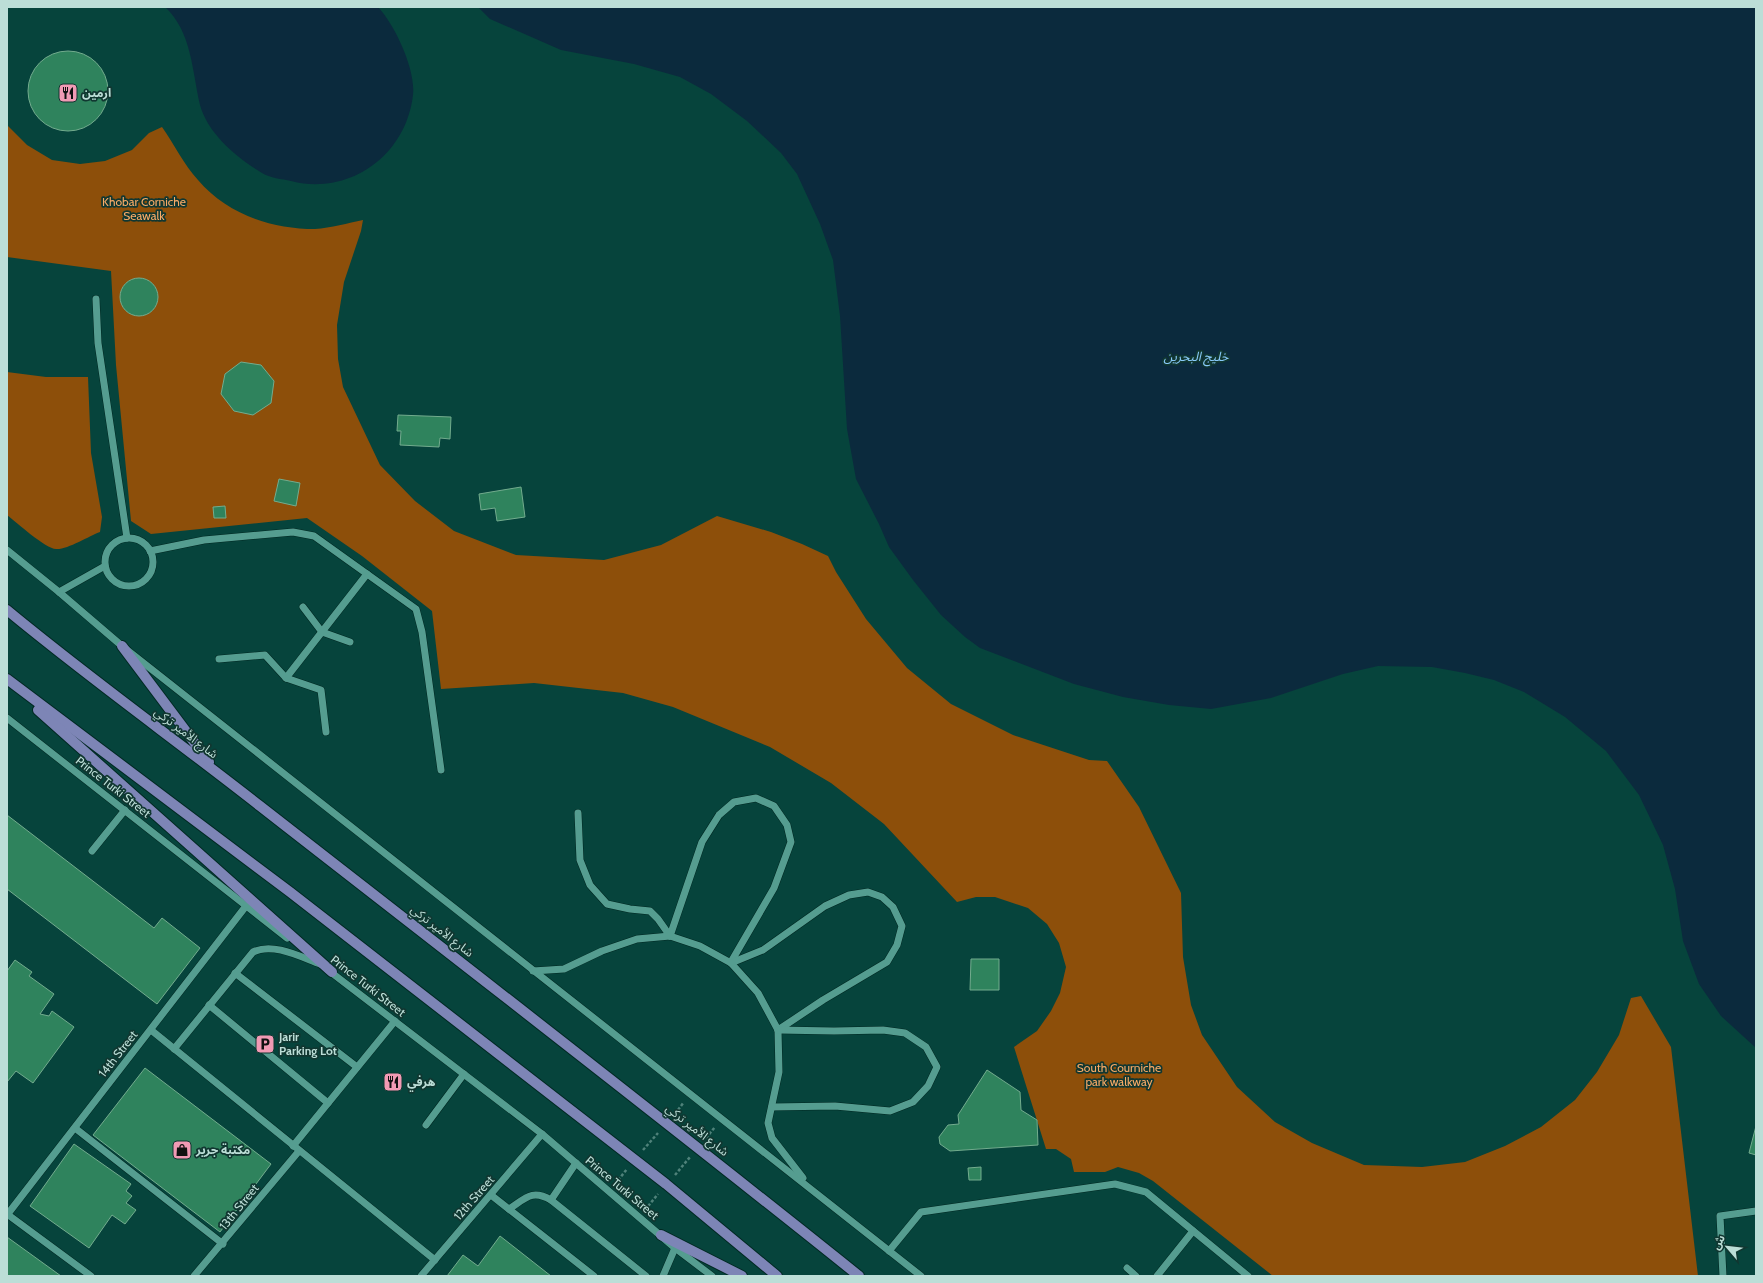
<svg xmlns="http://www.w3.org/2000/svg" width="1763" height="1283" font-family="Cabin,'Noto Sans Arabic',sans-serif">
	<rect width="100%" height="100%" fill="#06443c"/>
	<!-- green -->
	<g fill="#8d4f0a">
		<path d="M 7,125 L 27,145 L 52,160 L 80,164 L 105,161 L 132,150 L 149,133 L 162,127 C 174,144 184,165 198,180 C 227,214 271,229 315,229 C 331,228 348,223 363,220 L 361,231 L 344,282 L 337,325 L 338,359 L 343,387 L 380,465 L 415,501 L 454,531 L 516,555 L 604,560 L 661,545 L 717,516 L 771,532 L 802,544 L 828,556 L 836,572 L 866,619 L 907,668 L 951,704 L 1013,735 L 1089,760 L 1107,761 L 1139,807 L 1181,893 L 1183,957 L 1191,1005 L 1202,1035 L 1237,1087 L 1275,1122 L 1312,1143 L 1364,1165 L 1422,1167 L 1465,1162 L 1505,1146 L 1541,1127 L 1575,1100 L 1597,1072 L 1619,1035 L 1631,998 L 1641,996 L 1671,1047 L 1698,1276 L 1273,1276 L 1153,1181 L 1139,1173 L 1118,1167 L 1105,1172 L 1074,1172 L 1071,1159 L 1056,1149 L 1046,1149 L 1014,1047 L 1037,1031 L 1051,1011 L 1060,993 L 1066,967 L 1059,943 L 1047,924 L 1028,908 L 995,897 L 976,897 L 957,902 L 884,824 L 831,783 L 770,747 L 673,707 L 623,693 L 534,683 L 441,689 L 432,611 L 362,556 L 307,518 L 151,534 L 131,521 L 116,365 L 111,271 L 7,257 Z"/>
		<path d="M 7,372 L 46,377 L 88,377 L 91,453 L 102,517 L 100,532 C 89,536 67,550 56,549 C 46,549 16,522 7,515 Z"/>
	</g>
	<!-- water -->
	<g fill="#0b2a3d">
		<path d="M 165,7 L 378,7 C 395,25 416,70 413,95 C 406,156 349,196 291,181 C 282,179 270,178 262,173 C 237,158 208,134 200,105 C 192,71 192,32 165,7 Z"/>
		<path d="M 478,7 L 1756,7 L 1756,1048 L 1721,1016 L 1699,984 L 1683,941 L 1675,889 L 1663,845 L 1639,795 L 1606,751 L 1565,717 L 1524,692 L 1494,680 L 1465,673 L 1432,667 L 1378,666 L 1343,674 L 1271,698 L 1211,709 L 1169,705 L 1123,697 L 1074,684 L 980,648 L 965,637 L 941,615 L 913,580 L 889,547 L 879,524 L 856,479 L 847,429 L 840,316 L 833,260 L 820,224 L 797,174 L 781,153 L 747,121 L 711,94 L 680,77 L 634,64 L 561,50 L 490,19 Z"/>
	</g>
	<!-- building -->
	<g fill="#2f835d" stroke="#73ac8e">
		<circle cx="68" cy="91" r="40"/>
		<circle cx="139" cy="297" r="19"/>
		<path d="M 241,362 L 261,365 L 274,381 L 271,403 L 253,415 L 234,411 L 221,394 L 225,374 Z"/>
		<path d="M 398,415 L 451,417 L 450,439 L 440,438 L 439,447 L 400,445 L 401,431 L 397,431 Z"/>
		<path d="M 279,479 L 300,483 L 296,506 L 274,501 Z"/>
		<path d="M 521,487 L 525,517 L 497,521 L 495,508 L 481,510 L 479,494 Z"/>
		<path d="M 225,506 L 226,518 L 214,518 L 213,507 Z"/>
		<path d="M 7,815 L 154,928 L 162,918 L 200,948 L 157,1004 L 7,889 Z"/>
		<path d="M 971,959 L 999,959 L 999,990 L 970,990 Z"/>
		<path d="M 15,960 L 32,972 L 29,976 L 54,994 L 40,1014 L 49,1016 L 52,1011 L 74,1027 L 33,1083 L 16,1071 L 7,1082 L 7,971 Z"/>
		<path d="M 145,1068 L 271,1164 L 220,1232 L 93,1135 Z"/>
		<path d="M 987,1070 L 1020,1092 L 1021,1110 L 1037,1120 L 1038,1145 L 950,1151 L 940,1144 L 939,1137 L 948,1125 L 959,1124 L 958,1115 Z"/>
		<path d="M 1756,1126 L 1756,1155 L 1749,1153 Z"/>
		<path d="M 74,1144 L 131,1184 L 126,1191 L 132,1196 L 126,1203 L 136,1210 L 125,1224 L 112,1215 L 89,1248 L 30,1206 Z"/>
		<path d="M 981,1167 L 981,1180 L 969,1180 L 968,1168 Z"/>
		<path d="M 500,1236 L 551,1276 L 447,1276 L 463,1255 L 478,1266 Z"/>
		<path d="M 7,1237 L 61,1276 L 7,1276 Z"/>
	</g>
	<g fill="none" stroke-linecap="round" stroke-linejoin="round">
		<defs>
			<g id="minor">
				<path d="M 96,299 L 98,343 L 127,538"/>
				<circle cx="129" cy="562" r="24"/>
				<path d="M 7,550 L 59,592 L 122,646 L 921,1276"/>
				<path d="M 150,551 L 204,540 L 293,532 L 314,536 L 416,609 L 422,632 L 441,770"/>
				<path d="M 59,592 L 105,566"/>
				<path d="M 303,607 L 322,632 L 350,642"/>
				<path d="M 219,659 L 265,655 L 286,678 L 321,690 L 326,732"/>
				<path d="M 286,678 L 367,574"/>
				<path d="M 7,718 L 287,938"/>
				<path d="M 578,813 L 580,860 L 590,885 L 607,904 L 630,909 L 650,911 L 658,919 L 670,936"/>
				<path d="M 92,851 L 125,810"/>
				<path d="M 670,936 L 702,842 L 719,815 L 734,802 L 756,798 L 774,806 L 787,825 L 791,842 L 774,888 L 731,962"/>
				<path d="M 731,963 L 763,950 L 825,906 L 849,895 L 868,892 L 882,897 L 893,907 L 902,926 L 897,945 L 887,962 L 823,1000 L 778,1030"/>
				<path d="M 328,970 L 542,1134 L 675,1248 L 712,1276"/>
				<path d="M 533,971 L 564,969 L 602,951 L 637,939 L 670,936 L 700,946 L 731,963 L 758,993 L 778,1030 L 779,1072 L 768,1123 L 772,1138 L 803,1178"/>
				<path d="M 235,973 L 357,1067"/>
				<path d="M 209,1005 L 328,1103"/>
				<path d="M 151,1030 L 435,1260"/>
				<path d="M 174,1049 L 253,952 C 273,942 301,957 320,964"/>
				<path d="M 772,1107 L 835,1106 L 890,1111 L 913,1102 L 928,1086 L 937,1067 L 926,1047 L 905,1033 L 883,1030 L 834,1031 L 778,1030"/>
				<path d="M 426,1125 L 464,1074"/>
				<path d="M 75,1128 L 223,1244"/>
				<path d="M 293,1146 L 395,1021"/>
				<path d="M 491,1195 L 594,1276"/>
				<path d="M 551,1200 L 576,1163"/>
				<path d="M 509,1209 C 526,1198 532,1189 551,1200 L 646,1276"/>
				<path d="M 7,1214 L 91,1276"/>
				<path d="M 7,1215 L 246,906"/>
				<path d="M 889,1251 L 921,1212 L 1115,1184 L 1146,1192 L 1248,1276"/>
				<path d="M 1127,1268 L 1136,1276"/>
				<path d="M 194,1276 L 299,1151"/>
				<path d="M 421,1276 L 542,1134"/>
				<path d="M 663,1276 L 675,1248"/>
				<path d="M 1157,1276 L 1193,1231"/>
				<path d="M 1723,1276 L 1720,1216 L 1756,1211"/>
			</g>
			<g id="major">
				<path d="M 7,610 C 89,678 176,740 260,806 C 460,962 661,1117 859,1276"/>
				<path d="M 122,646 L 209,762"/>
				<path d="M 7,679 L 290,892 L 666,1184 L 777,1276"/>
				<path d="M 38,710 L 332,972"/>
				<path d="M 661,1235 L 742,1276"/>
			</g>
		</defs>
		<!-- minor casing -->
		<use href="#minor" stroke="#002822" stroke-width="8"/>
		<!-- major casing -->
		<use href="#major" stroke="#002822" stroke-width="12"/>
		<!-- path -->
		<g stroke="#4f827a" stroke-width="2.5" stroke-dasharray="3 2" stroke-linecap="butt">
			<path d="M 675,1114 L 684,1102"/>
			<path d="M 706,1138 L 715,1127"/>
			<path d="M 643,1150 L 658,1133"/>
			<path d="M 675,1175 L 690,1157"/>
			<path d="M 615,1184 L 627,1169"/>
			<path d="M 645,1210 L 658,1194"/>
		</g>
		<!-- minor -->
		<use href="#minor" stroke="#559d90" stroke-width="7"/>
		<!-- major -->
		<use href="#major" stroke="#7d85b6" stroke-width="10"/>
	</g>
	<!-- icons -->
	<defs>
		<symbol id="restaurant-square" viewBox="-11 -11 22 22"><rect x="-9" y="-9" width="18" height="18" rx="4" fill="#f19ab4" stroke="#113731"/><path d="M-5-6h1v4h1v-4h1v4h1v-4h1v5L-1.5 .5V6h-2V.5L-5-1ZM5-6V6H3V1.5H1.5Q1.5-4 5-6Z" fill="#111"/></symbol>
		<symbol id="parking-square" viewBox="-11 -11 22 22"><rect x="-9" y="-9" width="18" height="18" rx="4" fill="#f19ab4" stroke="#113731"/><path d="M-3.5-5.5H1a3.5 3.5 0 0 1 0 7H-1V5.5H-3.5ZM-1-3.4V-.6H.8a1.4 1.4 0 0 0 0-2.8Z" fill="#111"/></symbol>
		<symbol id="shop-square" viewBox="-11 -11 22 22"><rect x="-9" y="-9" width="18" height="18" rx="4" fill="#f19ab4" stroke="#113731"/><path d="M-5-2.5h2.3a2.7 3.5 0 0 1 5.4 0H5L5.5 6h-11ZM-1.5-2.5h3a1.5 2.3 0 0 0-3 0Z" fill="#111"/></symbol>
	</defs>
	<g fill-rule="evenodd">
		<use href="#restaurant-square" x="57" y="82" width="22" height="22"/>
		<use href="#parking-square" x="254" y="1033" width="22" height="22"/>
		<use href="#restaurant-square" x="382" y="1071" width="22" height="22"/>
		<use href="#shop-square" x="171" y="1139" width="22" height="22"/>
	</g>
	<g text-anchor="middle" stroke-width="3.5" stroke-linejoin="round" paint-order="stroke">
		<!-- poi labels -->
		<g font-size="12" font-weight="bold" fill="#bcded7" stroke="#113731" text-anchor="start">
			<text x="82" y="97">ارمين</text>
			<text x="279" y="1041">Jarir<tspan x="279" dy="14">Parking Lot</tspan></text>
			<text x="407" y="1086">هرفي</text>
			<text x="196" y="1154">مكتبة جرير</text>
		</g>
		<!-- park labels -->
		<g font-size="12" fill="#f9ab67" stroke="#113731">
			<text x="144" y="206">Khobar Corniche<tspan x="144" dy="14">Seawalk</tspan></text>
			<text x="1119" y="1072">South Courniche<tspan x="1119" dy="14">park walkway</tspan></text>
		</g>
		<!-- street labels -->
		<g font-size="12" fill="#bcded7" stroke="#113731">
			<text transform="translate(186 733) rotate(37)" y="4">شارع الأمير تركي</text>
			<text transform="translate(113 787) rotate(38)" y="4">Prince Turki Street</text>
			<text transform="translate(442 931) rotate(38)" y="4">شارع الأمير تركي</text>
			<text transform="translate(368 986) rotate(38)" y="4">Prince Turki Street</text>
			<text transform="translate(118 1054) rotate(-52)" y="4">14th Street</text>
			<text transform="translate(697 1130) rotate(38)" y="4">شارع الأمير تركي</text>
			<text transform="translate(622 1188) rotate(40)" y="4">Prince Turki Street</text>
			<text transform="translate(474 1198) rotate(-49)" y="4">12th Street</text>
			<text transform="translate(239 1207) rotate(-51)" y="4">13th Street</text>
		</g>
		<!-- water labels -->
		<g font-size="13" font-style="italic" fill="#88c9f8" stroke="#113731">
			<text x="1196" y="361">خليج البحرين</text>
		</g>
	</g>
	<!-- border -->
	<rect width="1763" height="1283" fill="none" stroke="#bcded7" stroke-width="16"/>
	<!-- north arrow -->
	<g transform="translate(1727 1247) rotate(298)" stroke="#113731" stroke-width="3" paint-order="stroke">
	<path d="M0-3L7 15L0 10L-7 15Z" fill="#bcded7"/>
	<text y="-6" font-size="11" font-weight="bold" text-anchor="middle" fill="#bcded7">ش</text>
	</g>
</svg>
